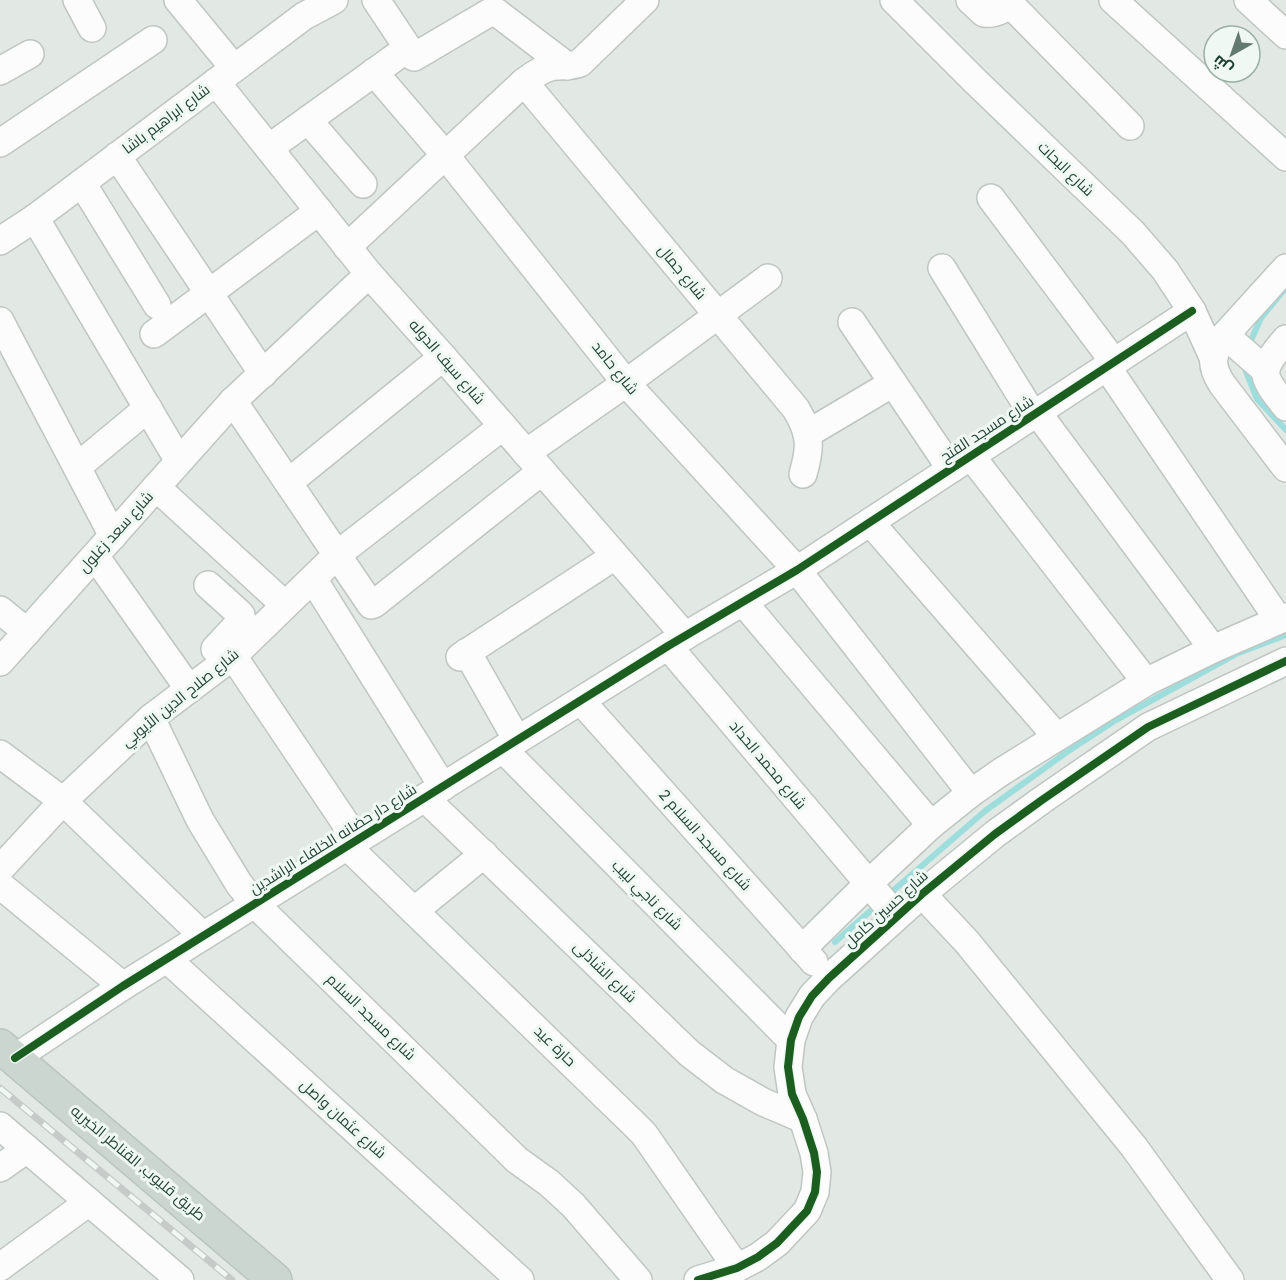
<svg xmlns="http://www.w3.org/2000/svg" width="1286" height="1280" font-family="Lato,Cairo,sans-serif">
	<rect width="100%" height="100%" fill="#e2e9e5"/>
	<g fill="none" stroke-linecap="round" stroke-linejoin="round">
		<!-- stream -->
		<g stroke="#9ddddc" stroke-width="6">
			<path d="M 1248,347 L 1261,318 L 1284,290"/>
			<path d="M 1243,364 L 1257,399 L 1286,430"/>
			<path d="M 887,896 L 985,811 L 1067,752 L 1116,720 L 1236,654 L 1286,635"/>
			<path d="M 835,942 L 877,905"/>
		</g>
		<defs>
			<g id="minor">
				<path d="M 77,0 L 92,28"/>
				<path d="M 178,0 L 234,68"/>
				<path d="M 376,0 L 414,57 L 492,11 L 496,12 L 567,66"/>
				<path d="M 894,0 L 975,81 L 1133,233 L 1165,270 L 1192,311 L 1213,357"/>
				<path d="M 970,0 L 984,13 C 999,16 1003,3 1017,11 L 1130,126"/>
				<path d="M 1113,0 L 1286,157"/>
				<path d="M 1248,0 L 1286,35"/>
				<path d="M 0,71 L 30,54"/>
				<path d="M 374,72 L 445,155 L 626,383 L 797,570 L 971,793"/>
				<path d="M 216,82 L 369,274 L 443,357 L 685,636"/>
				<path d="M 524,82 L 796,409 C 811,434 811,447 803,474"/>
				<path d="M 308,120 L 363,184"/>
				<path d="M 0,143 L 153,40"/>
				<path d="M 269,148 L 408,48"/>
				<path d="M 117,156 L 263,374"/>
				<path d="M 82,183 L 157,305"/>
				<path d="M 991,198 L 1114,362"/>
				<path d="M 35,218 L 179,461"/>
				<path d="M 0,241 L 35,218 L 304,16 L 334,0"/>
				<path d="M 347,247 L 524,82 C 533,75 540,70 550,67 C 560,65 570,67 580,63 L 645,0"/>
				<path d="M 942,268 L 1033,415"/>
				<path d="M 1286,268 L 1225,335 C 1212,354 1209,364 1222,384 L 1286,468"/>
				<path d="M 0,321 L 113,536"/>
				<path d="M 852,322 L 951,469"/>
				<path d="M 154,334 L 319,211"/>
				<path d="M 1225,335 L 1265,370"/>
				<path d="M 1286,339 C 1258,372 1260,374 1286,407"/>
				<path d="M 1107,367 L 1278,619"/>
				<path d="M 233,401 L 371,605 L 374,604 L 542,471"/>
				<path d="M 1037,412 L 1213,649"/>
				<path d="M 807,434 L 893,383"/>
				<path d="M 526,453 L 626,383 L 768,278"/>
				<path d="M 971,456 L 1146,682"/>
				<path d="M 77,467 L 148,408"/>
				<path d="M 289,482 L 443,357"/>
				<path d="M 156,487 L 285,605"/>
				<path d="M 870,522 L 1056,736"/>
				<path d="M 95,556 L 189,689"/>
				<path d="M 313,579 L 443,787"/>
				<path d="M 208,585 L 238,612 L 241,615 L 242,620 L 215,649"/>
				<path d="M 743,602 L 931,825"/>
				<path d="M 0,610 L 27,632"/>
				<path d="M 668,646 L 896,916"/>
				<path d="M 467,652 L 517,740"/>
				<path d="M 233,656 L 344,821 L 347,828 L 347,846 L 634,1124 L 644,1134 L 737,1268"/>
				<path d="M 460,657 L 615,556"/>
				<path d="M 0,662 L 233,401 L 369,274"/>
				<path d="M 581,701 L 814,962"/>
				<path d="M 151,718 L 200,820 L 239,884 L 255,904 L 517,1160 L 549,1183 L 573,1205 L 638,1280"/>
				<path d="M 503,749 L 791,1040"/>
				<path d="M 0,754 L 63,801 L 203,936"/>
				<path d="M 425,798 L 689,1053 L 724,1080 L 763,1102 L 803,1119"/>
				<path d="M 0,869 L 63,801 L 151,718 L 233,656 L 338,554 L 503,426"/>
				<path d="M 0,885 L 123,986"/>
				<path d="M 922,894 L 967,942 L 1134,1147 L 1230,1280"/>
				<path d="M 414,911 L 484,854"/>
				<path d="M 802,949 L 868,884 L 931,825 L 971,793 L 1001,772 L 1146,682 L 1213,649 L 1286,617"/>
				<path d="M 167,959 L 520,1280"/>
				<path d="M 15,1058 L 123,986 L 668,646 L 797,570 L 1192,311"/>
				<path d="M 0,1126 L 180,1280"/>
				<path d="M 0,1168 L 27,1149"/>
				<path d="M 0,1267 L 89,1202"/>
				<path d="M 698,1280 L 737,1268 L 758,1257 L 777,1243 L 807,1211 L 815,1192 L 817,1172 L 814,1153 L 803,1119 L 792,1094 L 788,1067 L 791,1040 L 799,1017 L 812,996 L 829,978 L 922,894 L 995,834 L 1042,800 L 1148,727 L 1286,661"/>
			</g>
			<path id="major" d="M 0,1046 L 275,1280"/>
		</defs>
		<!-- minor casing -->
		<use href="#minor" stroke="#bfc6c2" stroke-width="30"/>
		<!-- major casing -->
		<use href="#major" stroke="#bbc5c0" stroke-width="36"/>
		<!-- minor -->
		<use href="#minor" stroke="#fbfcfb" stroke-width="27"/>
		<!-- major -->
		<use href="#major" stroke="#ccd6d1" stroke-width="33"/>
		<defs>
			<path id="rail" d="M 0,1088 L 232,1280"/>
		</defs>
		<!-- rail casing -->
		<use href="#rail" stroke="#c6cac8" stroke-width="7"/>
		<!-- rail -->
		<use href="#rail" stroke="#eff8f2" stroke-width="4.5" stroke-dasharray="14" stroke-linecap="butt"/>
		<defs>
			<g id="cycleway">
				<path d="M 15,1058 L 123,986 L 668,646 L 797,570 L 1192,311"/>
				<path d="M 698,1280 L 737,1268 L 758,1257 L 777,1243 L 807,1211 L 815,1192 L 817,1172 L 814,1153 L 803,1119 L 792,1094 L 788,1067 L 791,1040 L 799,1017 L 812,996 L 829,978 L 922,894 L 995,834 L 1042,800 L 1148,727 L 1286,661"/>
			</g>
		</defs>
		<!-- cycleway casing -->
		<use href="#cycleway" stroke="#eff8f2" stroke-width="11"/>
		<!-- cycleway -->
		<use href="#cycleway" stroke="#1b5e20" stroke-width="8"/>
	</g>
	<g text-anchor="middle" stroke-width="6" stroke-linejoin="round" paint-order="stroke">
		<!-- street labels -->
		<g font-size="15" fill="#1e3e30" stroke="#eff8f2">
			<text transform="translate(166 119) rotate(-37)" y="5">شارع ابراهيم باشا</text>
			<text transform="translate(1066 169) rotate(44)" y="5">شارع البحات</text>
			<text transform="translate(682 272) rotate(50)" y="5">شارع جمال</text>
			<text transform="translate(447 362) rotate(49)" y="5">شارع سيف الدوله</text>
			<text transform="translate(615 368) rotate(51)" y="5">شارع حامد</text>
			<text transform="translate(987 429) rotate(-33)" y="5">شارع مسجد الفتح</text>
			<text transform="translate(116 532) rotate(-48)" y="5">شارع سعد زغلول</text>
			<text transform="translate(180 698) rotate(-39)" y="5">شارع صلاح الدين الأيوبي</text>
			<text transform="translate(768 765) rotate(50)" y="5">شارع محمد الحداد</text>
			<text transform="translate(333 839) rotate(-32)" y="5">شارع دار حضانه الخلفاء الراشدين</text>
			<text transform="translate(705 840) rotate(48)" y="5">شارع مسجد السلام 2</text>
			<text transform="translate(647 895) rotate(45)" y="5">شارع ناجي لبيب</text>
			<text transform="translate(886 909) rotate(-42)" y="5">شارع حسين كامل</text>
			<text transform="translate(605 972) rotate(44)" y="5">شارع الشاذلى</text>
			<text transform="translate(371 1017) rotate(44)" y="5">شارع مسجد السلام</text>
			<text transform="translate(555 1046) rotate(44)" y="5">حارة عيد</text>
			<text transform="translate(343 1119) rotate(42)" y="5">شارع عثمان واصل</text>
			<text transform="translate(138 1163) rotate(40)" y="5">طريق قليوب, القناطر الخيريه</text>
		</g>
	</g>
	<!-- north arrow -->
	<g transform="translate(1232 54) rotate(220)"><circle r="28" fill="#eff8f2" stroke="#9baea4" stroke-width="1.5"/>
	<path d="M0-4.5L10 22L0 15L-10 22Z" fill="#637a6f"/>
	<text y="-9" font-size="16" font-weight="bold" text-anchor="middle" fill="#1e3e30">ش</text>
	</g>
</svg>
